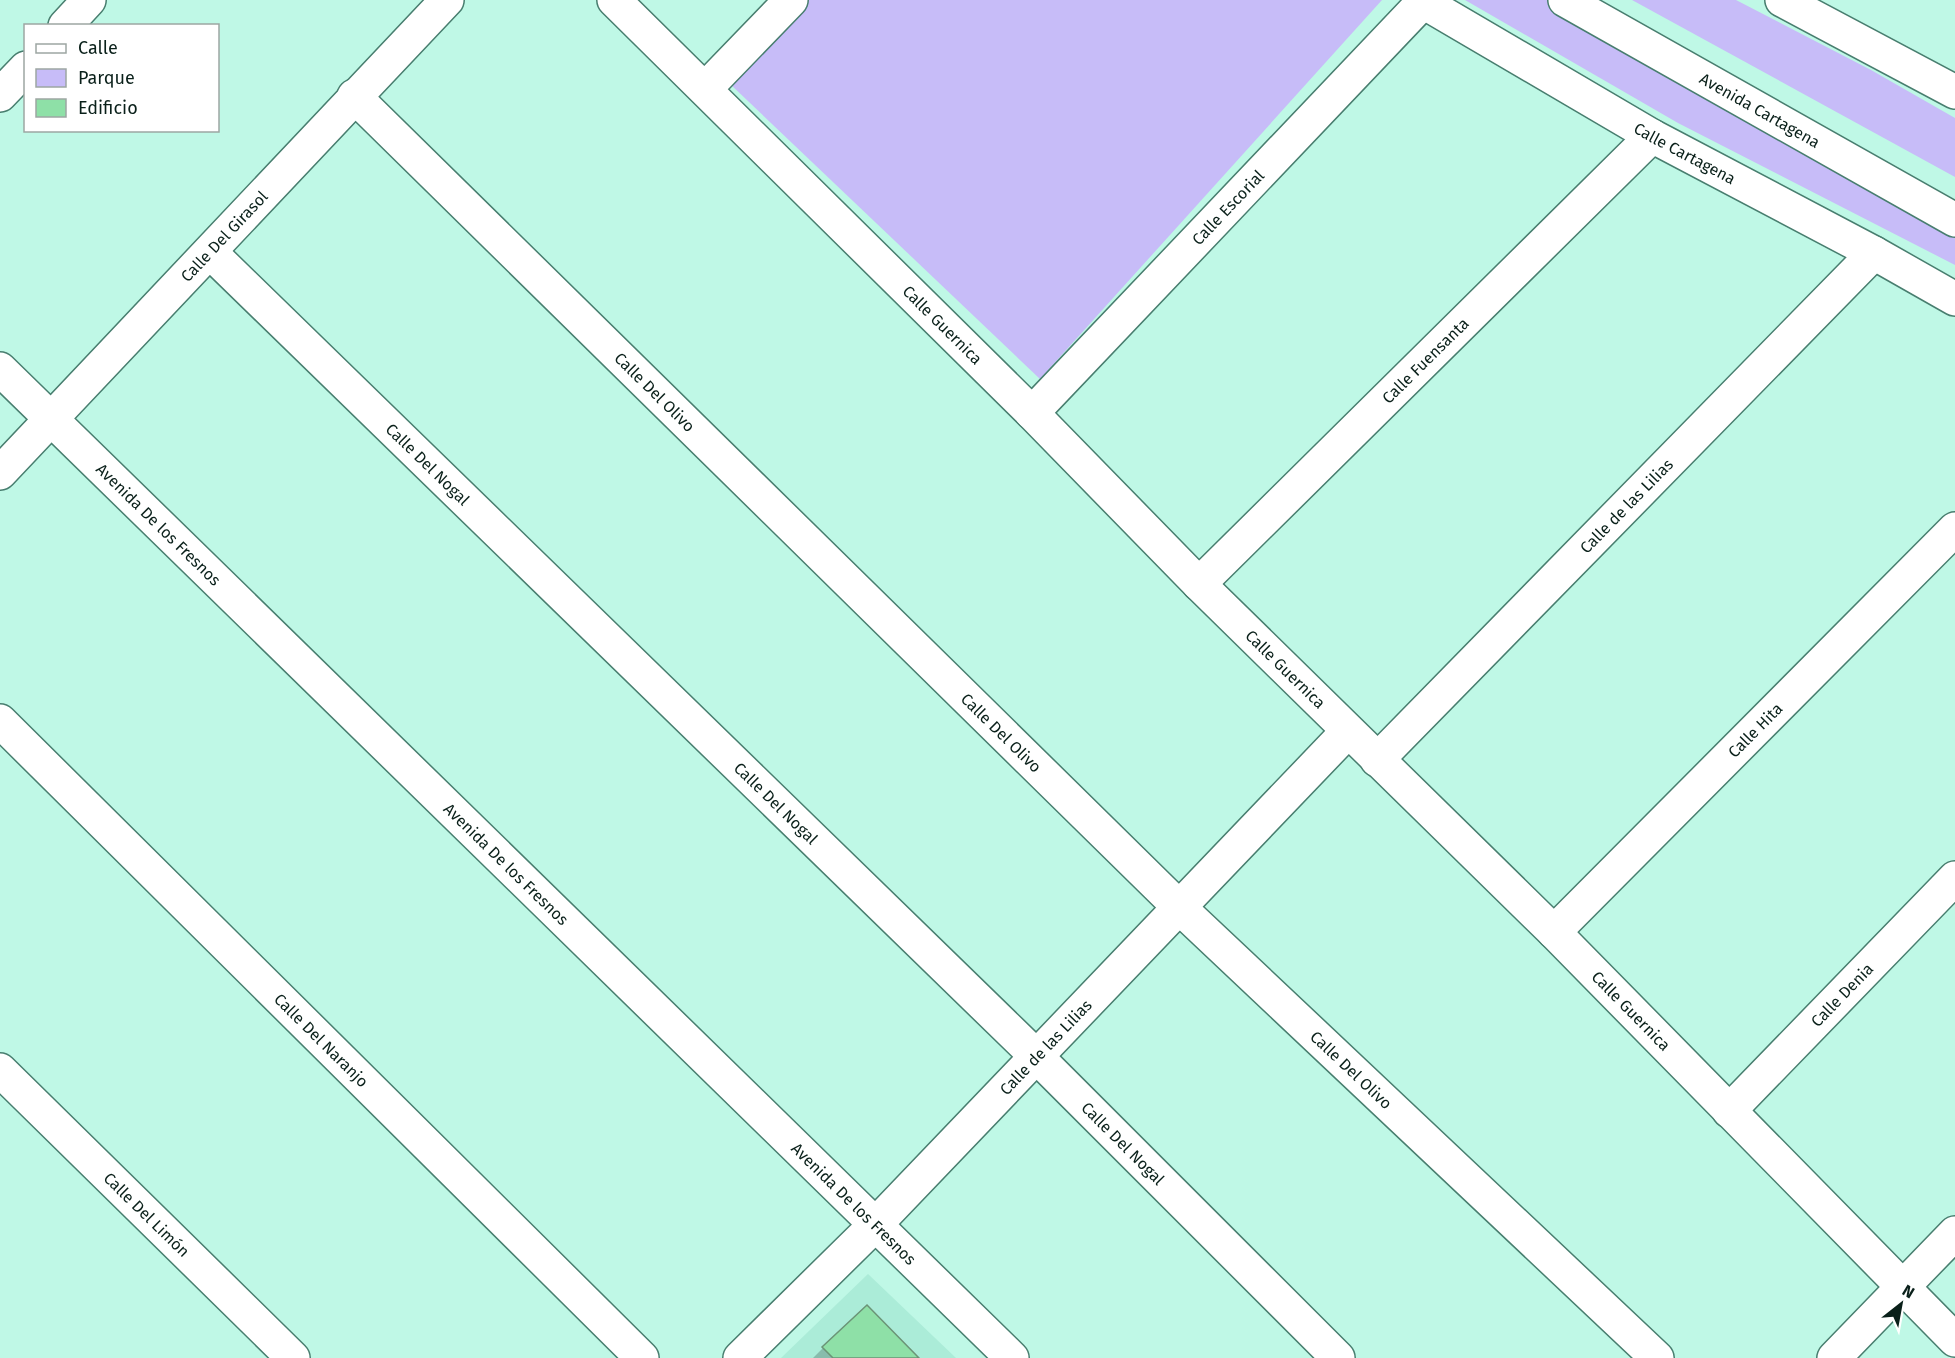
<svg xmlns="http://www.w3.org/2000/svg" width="1955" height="1358" font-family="'Fira Sans',sans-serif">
	<rect width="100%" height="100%" fill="#bff8e6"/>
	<!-- built -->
	<path fill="#abecd8" d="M 868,1274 L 956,1358 L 781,1358 Z"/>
	<!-- green -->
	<g fill="#c7bcf8">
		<path d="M 807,0 L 1382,0 L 1040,379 L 729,83 Z"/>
		<path d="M 1465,0 L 1563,0 L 1955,218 L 1955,265 L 1678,123 Z"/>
		<path d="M 1632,0 L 1736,0 L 1871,70 L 1955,118 L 1955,177 Z"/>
	</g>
	<!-- shadow -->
	<path fill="#0003" d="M 867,1307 L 917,1358 L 813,1358 L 823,1348 Z"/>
	<!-- building -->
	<path fill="#8ee0a7" stroke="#6b9477" stroke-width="1.5" d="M 867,1305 L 919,1358 L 833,1358 L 822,1347 Z"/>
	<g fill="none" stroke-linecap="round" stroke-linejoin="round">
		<defs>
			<g id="minor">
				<path id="s1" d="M 614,0 L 1032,413 L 1199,584 L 1554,932 L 1955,1340"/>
				<path id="s2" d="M 1420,0 L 1652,136 L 1874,253 L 1955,299"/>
				<path id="s3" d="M 1565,0 L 1955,220"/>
				<path d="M 1782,0 L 1955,92"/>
				<path d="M 65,26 L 89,0"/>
				<path d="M 705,89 L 791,0"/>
				<path d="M 0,95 L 26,68"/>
				<path id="s4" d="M 354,96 L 1180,908 L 1657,1358"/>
				<path id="s5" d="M 210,252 L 1035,1055 L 1338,1358"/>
				<path id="s6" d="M 0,369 L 1012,1358"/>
				<path id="s7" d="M 1032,413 L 1423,2"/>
				<path id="s8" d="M 0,473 L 447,0"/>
				<path id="s9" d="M 1199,584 L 1652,136"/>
				<path id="s10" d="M 0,721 L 642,1358"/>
				<path id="s11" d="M 1377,760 L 1874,253"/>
				<path id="s12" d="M 1554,932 L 1955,529"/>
				<path id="s13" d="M 0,1070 L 293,1358"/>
				<path id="s14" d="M 1729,1111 L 1955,878"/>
				<path id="s15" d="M 740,1358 L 875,1225 L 1348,731"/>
				<path d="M 1834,1358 L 1955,1233"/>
			</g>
		</defs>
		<!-- minor casing -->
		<use href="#minor" stroke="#487e6f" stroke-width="36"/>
		<!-- minor -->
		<use href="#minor" stroke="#fff" stroke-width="33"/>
	</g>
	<g text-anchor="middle" stroke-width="6" stroke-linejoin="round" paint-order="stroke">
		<!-- street labels -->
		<g font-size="16" fill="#0a201a" stroke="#fff">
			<text dy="6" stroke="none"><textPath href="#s3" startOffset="224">Avenida Cartagena</textPath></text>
			<text dy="6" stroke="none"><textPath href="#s2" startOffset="306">Calle Cartagena</textPath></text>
			<text dy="6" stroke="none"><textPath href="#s7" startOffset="284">Calle Escorial</textPath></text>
			<text dy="6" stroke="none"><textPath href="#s8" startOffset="326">Calle Del Girasol</textPath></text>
			<text dy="6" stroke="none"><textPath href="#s1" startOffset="462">Calle Guernica</textPath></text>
			<text dy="6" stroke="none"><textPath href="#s9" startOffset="318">Calle Fuensanta</textPath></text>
			<text dy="6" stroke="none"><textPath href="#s4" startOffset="422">Calle Del Olivo</textPath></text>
			<text dy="6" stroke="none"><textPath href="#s5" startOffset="304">Calle Del Nogal</textPath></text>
			<text dy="6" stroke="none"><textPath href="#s11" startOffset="356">Calle de las Lilias</textPath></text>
			<text dy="6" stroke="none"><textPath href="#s6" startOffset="222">Avenida De los Fresnos</textPath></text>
			<text dy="6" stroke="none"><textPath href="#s1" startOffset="948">Calle Guernica</textPath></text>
			<text dy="6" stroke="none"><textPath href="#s12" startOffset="285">Calle Hita</textPath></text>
			<text dy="6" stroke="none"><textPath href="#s4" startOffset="908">Calle Del Olivo</textPath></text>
			<text dy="6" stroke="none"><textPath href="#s5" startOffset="790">Calle Del Nogal</textPath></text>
			<text dy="6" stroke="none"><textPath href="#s6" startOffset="708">Avenida De los Fresnos</textPath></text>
			<text dy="6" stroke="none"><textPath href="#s14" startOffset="162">Calle Denia</textPath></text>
			<text dy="6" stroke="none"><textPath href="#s1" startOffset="1434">Calle Guernica</textPath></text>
			<text dy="6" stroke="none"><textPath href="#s10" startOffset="453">Calle Del Naranjo</textPath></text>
			<text dy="6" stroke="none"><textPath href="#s15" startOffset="436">Calle de las Lilias</textPath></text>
			<text dy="6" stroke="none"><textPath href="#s4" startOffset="1394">Calle Del Olivo</textPath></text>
			<text dy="6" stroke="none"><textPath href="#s5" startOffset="1276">Calle Del Nogal</textPath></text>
			<text dy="6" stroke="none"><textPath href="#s6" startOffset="1194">Avenida De los Fresnos</textPath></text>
			<text dy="6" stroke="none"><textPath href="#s13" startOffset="206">Calle Del Limón</textPath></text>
		</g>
	</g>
	<!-- legend -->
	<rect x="24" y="24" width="195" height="108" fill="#ffffff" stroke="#9da6a3" stroke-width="1.5"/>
	<rect x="36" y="44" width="30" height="9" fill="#ffffff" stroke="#9da6a3" stroke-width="1.5"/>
	<text x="78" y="54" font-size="18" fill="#0a201a">Calle</text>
	<rect x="36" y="69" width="30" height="18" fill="#c7bcf8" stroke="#9da6a3" stroke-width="1.5"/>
	<text x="78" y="84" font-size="18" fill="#0a201a">Parque</text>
	<rect x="36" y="99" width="30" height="18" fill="#8ee0a7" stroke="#9da6a3" stroke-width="1.5"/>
	<text x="78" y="114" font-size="18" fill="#0a201a">Edificio</text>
	<!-- north arrow -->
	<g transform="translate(1901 1304) rotate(31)" stroke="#ffffff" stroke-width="4.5" paint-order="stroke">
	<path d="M0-4.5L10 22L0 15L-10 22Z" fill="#0a201a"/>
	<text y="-9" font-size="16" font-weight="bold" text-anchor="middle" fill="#0a201a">N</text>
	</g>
</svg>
